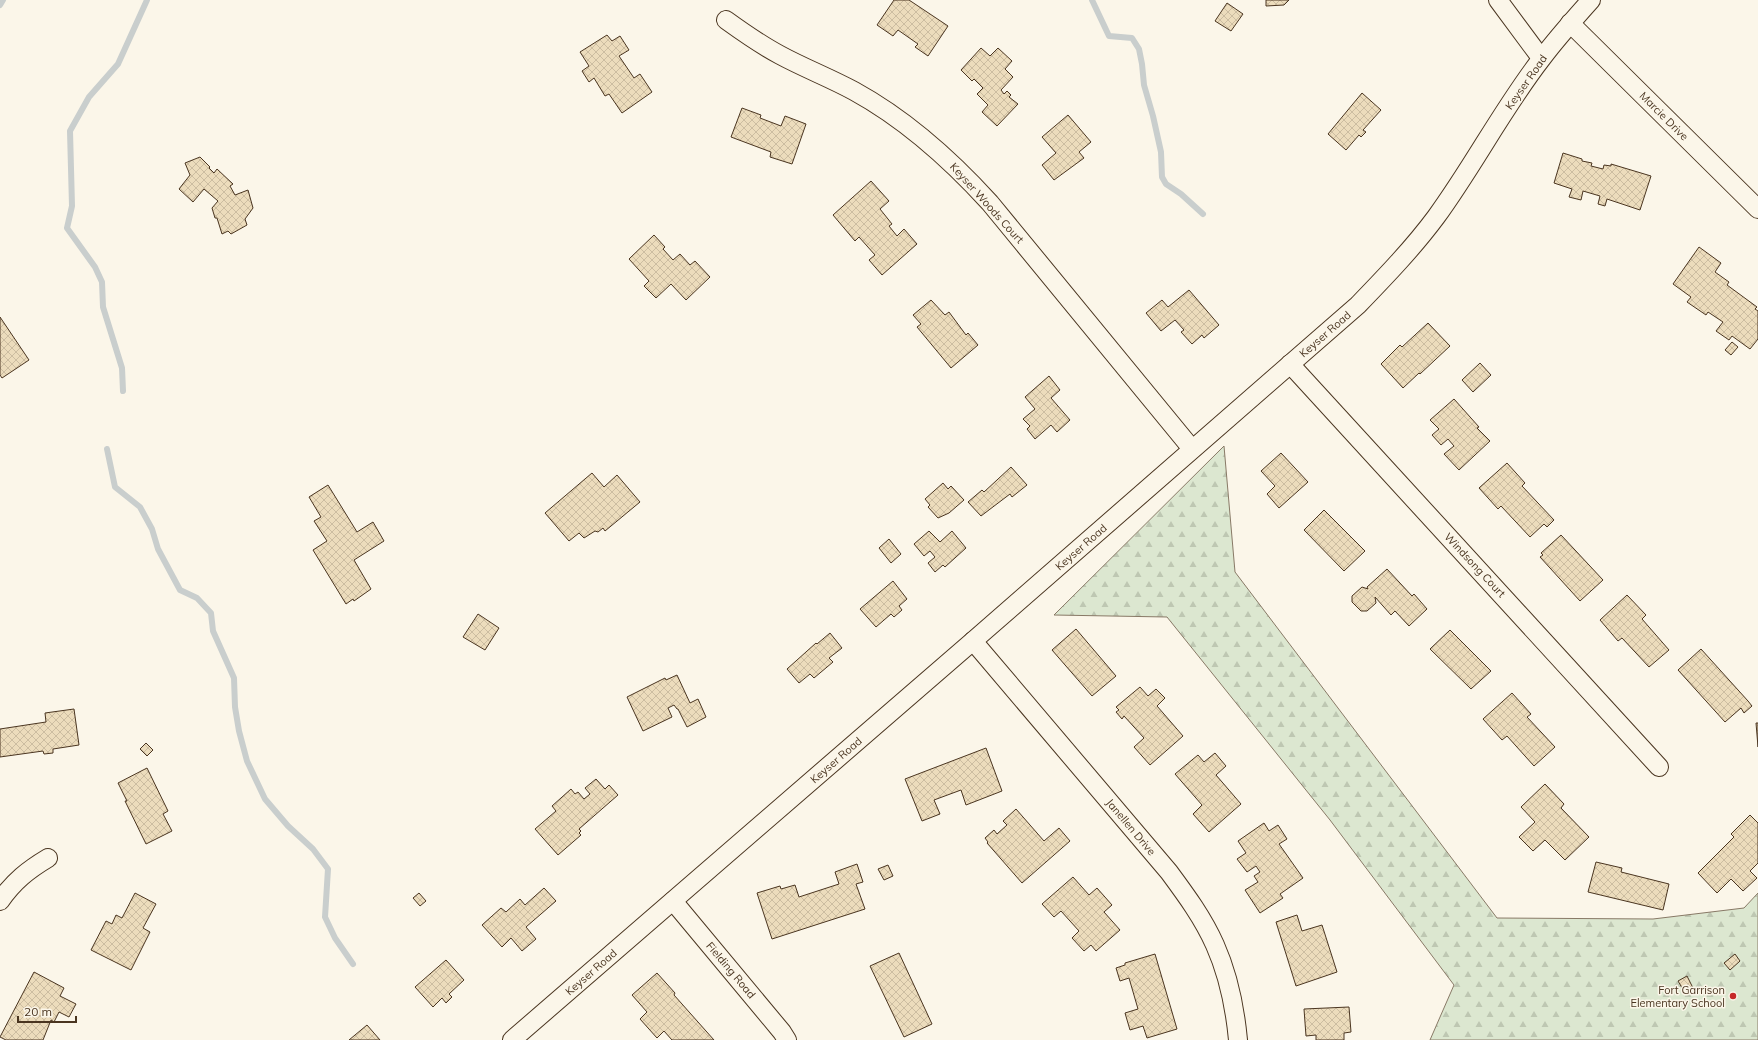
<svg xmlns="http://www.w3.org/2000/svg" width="1758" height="1040" font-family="Mulish,sans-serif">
	<defs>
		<pattern id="forest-firs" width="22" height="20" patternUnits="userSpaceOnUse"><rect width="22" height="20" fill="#dce7d0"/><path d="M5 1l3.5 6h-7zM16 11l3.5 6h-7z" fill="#bec7b2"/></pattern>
		<pattern id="building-cross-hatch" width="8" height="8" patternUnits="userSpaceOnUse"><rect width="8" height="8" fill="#ecdcbc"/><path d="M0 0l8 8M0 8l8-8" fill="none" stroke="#ccbda1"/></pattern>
	</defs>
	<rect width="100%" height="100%" fill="#fbf6e9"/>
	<!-- forest -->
	<path fill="url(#forest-firs)" stroke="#887966" d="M 1224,446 L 1235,572 L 1497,918 L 1653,919 L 1744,908 L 1758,893 L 1758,1040 L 1430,1040 L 1454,985 L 1330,820 L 1167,617 L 1054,615 Z"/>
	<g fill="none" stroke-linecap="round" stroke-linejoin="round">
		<!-- stream -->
		<g stroke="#c9cecd" stroke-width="6">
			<path d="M 1092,0 L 1109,36 L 1132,38 L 1139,49 L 1142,64 L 1144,85 L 1153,116 L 1161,152 L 1162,177 L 1166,184 L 1181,194 L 1203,214"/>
			<path d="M 0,5 L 3,0"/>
			<path d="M 123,391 L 122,368 L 103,307 L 102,282 L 95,267 L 67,228 L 72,206 L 70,131 L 89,97 L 118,64 L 147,0"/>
			<path d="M 107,449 L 115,487 L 140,507 L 152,529 L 158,549 L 180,590 L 197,598 L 211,613 L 213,631 L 234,678 L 235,707 L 239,731 L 247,761 L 265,799 L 288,826 L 313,849 L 328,869 L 325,917 L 335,938 L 353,964"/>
		</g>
	</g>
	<!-- building -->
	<g fill="url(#building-cross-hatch)" stroke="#4a3520">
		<path d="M 894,0 L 909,0 L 948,26 L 928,56 L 915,47 L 918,44 L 898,30 L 893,36 L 877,25 Z"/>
		<path d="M 1266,0 L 1289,0 L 1284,5 L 1266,6 Z"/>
		<path d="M 1227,3 L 1243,14 L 1231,31 L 1215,21 Z"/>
		<path d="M 607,35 L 612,41 L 620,36 L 629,50 L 619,56 L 634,78 L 640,74 L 652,92 L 622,113 L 609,94 L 605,96 L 594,78 L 589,82 L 582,71 L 589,66 L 580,52 Z"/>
		<path d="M 981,48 L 990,56 L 998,48 L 1012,61 L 1005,69 L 1013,77 L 1001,90 L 1004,94 L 1007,91 L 1011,95 L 1009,97 L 1018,104 L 997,126 L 982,112 L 988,105 L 977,94 L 983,88 L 974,79 L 972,81 L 961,70 Z"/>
		<path d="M 1362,93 L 1381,110 L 1363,130 L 1366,132 L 1361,137 L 1359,135 L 1346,150 L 1328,134 Z"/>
		<path d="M 742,108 L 761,115 L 760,118 L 781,126 L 785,116 L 806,124 L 792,164 L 770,157 L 771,152 L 731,137 Z"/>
		<path d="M 1068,115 L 1091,142 L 1079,152 L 1084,158 L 1054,180 L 1042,165 L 1056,153 L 1042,137 Z"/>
		<path d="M 1563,153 L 1582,159 L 1582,161 L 1592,163 L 1591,166 L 1603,169 L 1604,165 L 1611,166 L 1611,164 L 1651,176 L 1640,210 L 1607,199 L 1605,206 L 1598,204 L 1600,196 L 1583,191 L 1581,200 L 1569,197 L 1572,189 L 1554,183 Z"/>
		<path d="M 200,157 L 210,167 L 209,168 L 214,173 L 217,169 L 233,184 L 230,186 L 235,195 L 248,190 L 253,208 L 245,219 L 247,225 L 231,234 L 228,231 L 222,234 L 217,218 L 215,218 L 212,208 L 218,201 L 204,189 L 193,202 L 179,189 L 190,175 L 185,163 Z"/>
		<path d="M 871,181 L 889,201 L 880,209 L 892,224 L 889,226 L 897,236 L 904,229 L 917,244 L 882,275 L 869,260 L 875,255 L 859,237 L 855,241 L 833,215 Z"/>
		<path d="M 654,235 L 665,247 L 663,249 L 673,260 L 680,254 L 690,265 L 695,261 L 710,277 L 686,300 L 671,284 L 656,298 L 644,286 L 649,281 L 629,259 Z"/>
		<path d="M 1699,247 L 1721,263 L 1715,272 L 1729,282 L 1727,285 L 1757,307 L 1755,309 L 1758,311 L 1758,339 L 1750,349 L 1732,336 L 1729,340 L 1716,331 L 1723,322 L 1708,312 L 1706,315 L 1687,302 L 1691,297 L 1673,284 Z"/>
		<path d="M 1189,290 L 1219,325 L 1204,338 L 1202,335 L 1192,344 L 1181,332 L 1184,330 L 1175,320 L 1161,331 L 1146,313 L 1162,300 L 1168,307 Z"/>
		<path d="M 931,300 L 945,315 L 949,312 L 966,335 L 968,333 L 978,345 L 951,368 L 917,327 L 921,324 L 913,315 Z"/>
		<path d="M 0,317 L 29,360 L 2,378 L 0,375 Z"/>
		<path d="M 1428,323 L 1450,346 L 1420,374 L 1419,373 L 1403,388 L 1381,364 L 1400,345 L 1402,347 Z"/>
		<path d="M 1732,342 L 1738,347 L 1731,355 L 1725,350 Z"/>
		<path d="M 1480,363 L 1491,375 L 1473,392 L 1462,380 Z"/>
		<path d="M 1049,376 L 1060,390 L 1051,398 L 1070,420 L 1057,432 L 1051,425 L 1035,439 L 1027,429 L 1030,426 L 1023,419 L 1035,409 L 1025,397 Z"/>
		<path d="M 1454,399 L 1479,427 L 1477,428 L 1490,441 L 1459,470 L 1444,454 L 1454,446 L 1448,439 L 1441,445 L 1432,435 L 1439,429 L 1430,420 Z"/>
		<path d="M 1281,453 L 1308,482 L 1279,508 L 1267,494 L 1275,486 L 1261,471 Z"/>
		<path d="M 1507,463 L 1525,483 L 1522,486 L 1554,520 L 1547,527 L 1544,524 L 1530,537 L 1501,506 L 1498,509 L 1479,488 Z"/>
		<path d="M 1011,467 L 1027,485 L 1012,497 L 1010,494 L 981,516 L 968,502 L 982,490 L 984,492 Z"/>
		<path d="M 592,473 L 604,487 L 617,475 L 640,502 L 605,531 L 603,528 L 598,532 L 595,531 L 584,538 L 579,533 L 569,541 L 545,513 Z"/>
		<path d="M 943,483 L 948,489 L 951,486 L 964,500 L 949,513 L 938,518 L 928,507 L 930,505 L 925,499 Z"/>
		<path d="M 328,485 L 357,532 L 373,522 L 384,541 L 354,560 L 371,589 L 354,601 L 353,599 L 346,604 L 313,550 L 327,541 L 314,521 L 321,517 L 309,497 Z"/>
		<path d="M 1324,510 L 1365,551 L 1344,571 L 1304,530 Z"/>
		<path d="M 929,531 L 940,542 L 952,531 L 966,548 L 945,567 L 943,565 L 935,572 L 928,563 L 935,557 L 930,551 L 924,556 L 914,544 Z"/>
		<path d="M 1561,535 L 1603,580 L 1580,601 L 1540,557 L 1543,555 L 1541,553 Z"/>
		<path d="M 889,539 L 901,554 L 891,563 L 879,548 Z"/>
		<path d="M 1387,569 L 1412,596 L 1414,594 L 1427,609 L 1409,626 L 1395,611 L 1391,615 L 1375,597 L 1376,603 L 1367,611 L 1361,611 L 1352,602 L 1352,596 L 1362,587 L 1368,589 L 1367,587 Z"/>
		<path d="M 893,581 L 907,599 L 899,606 L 902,610 L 894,617 L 891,614 L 876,627 L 860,609 Z"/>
		<path d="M 1627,595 L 1646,615 L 1642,619 L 1669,650 L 1649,667 L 1622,638 L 1618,641 L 1600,620 Z"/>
		<path d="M 478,614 L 499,628 L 485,650 L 463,637 Z"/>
		<path d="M 1076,629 L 1116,676 L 1092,696 L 1052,650 Z"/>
		<path d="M 1450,630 L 1491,671 L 1471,689 L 1430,649 Z"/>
		<path d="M 830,633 L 842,648 L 829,658 L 833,662 L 814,678 L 810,674 L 799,683 L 787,669 L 816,643 L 817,644 Z"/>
		<path d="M 1701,649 L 1748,701 L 1752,706 L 1744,713 L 1741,708 L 1725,722 L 1678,670 Z"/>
		<path d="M 677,675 L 690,703 L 698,699 L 706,717 L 687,727 L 678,709 L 677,709 L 674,705 L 668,708 L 672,717 L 643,731 L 627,697 L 665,678 L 666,680 Z"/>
		<path d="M 1140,687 L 1148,696 L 1156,689 L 1165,698 L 1157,706 L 1183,736 L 1150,765 L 1134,747 L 1144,738 L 1124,716 L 1122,719 L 1116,712 L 1119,710 L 1116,707 Z"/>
		<path d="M 1512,693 L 1531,714 L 1527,717 L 1555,747 L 1534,766 L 1507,736 L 1502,740 L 1483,719 Z"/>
		<path d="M 74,709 L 79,745 L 53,749 L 53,753 L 44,754 L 43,751 L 0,757 L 0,729 L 46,722 L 45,713 Z"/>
		<path d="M 1756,723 L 1758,723 L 1758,747 Z"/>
		<path d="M 146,743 L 153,750 L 147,756 L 140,749 Z"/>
		<path d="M 986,748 L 1002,791 L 966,805 L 961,790 L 934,800 L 940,814 L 922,821 L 905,779 Z"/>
		<path d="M 1215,753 L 1226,766 L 1216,775 L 1241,804 L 1209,832 L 1193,814 L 1202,805 L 1175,774 L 1198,755 L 1204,762 Z"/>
		<path d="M 147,768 L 168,811 L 163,814 L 172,831 L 146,844 L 125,801 L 127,801 L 118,783 Z"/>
		<path d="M 596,779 L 605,789 L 609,785 L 618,795 L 579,829 L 581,831 L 579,833 L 581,835 L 558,855 L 535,829 L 556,811 L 552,806 L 571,789 L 575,794 L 578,792 L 584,799 L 590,794 L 585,788 Z"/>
		<path d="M 1545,784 L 1564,804 L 1561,808 L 1589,837 L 1565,860 L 1545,840 L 1533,851 L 1519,837 L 1535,822 L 1521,807 Z"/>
		<path d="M 1016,809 L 1044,841 L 1059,828 L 1070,841 L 1022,883 L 987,843 L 988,842 L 985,838 L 994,830 L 997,834 L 1007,825 L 1003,821 Z"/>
		<path d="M 1750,815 L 1758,823 L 1758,863 L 1750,871 L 1757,878 L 1743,891 L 1731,879 L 1717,893 L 1698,873 L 1734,837 L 1731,834 Z"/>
		<path d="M 1264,823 L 1269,831 L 1278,825 L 1287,839 L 1279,844 L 1303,878 L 1280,894 L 1283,898 L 1260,913 L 1245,890 L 1258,882 L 1254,876 L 1260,872 L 1256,866 L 1247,872 L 1237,859 L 1246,853 L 1238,841 Z"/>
		<path d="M 1596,862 L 1622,868 L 1621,872 L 1669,884 L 1663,910 L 1588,892 Z"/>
		<path d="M 857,864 L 863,882 L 856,884 L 865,909 L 772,939 L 757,893 L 780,886 L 781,889 L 795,885 L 799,897 L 839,884 L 835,872 Z"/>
		<path d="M 888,865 L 893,876 L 884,880 L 878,869 Z"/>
		<path d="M 1073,877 L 1089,895 L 1097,888 L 1112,905 L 1104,912 L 1120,930 L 1096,951 L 1091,945 L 1084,951 L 1072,938 L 1079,931 L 1061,911 L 1054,917 L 1042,904 Z"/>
		<path d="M 544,888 L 556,901 L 526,927 L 536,939 L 522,951 L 511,938 L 502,947 L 482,925 L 501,908 L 506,912 L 520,899 L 525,905 Z"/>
		<path d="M 135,893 L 156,904 L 143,928 L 150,932 L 131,970 L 91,950 L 106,921 L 112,924 L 116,915 L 122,918 Z"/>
		<path d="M 419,893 L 426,901 L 420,906 L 413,898 Z"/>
		<path d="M 1297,915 L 1302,931 L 1322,925 L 1337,972 L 1296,986 L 1276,922 Z"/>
		<path d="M 899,953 L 932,1024 L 904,1037 L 870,966 Z"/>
		<path d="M 1155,954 L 1177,1029 L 1147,1038 L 1143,1026 L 1130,1030 L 1125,1013 L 1138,1009 L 1129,978 L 1120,981 L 1116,968 L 1125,965 L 1125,963 Z"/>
		<path d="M 1735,954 L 1740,961 L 1730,970 L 1724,963 Z"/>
		<path d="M 446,960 L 464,980 L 449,994 L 452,997 L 446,1003 L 442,998 L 433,1007 L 415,987 Z"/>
		<path d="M 34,972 L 64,988 L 60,996 L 76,1004 L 69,1017 L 59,1012 L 54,1022 L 51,1020 L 43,1040 L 6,1040 L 0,1037 Z"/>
		<path d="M 657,973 L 675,993 L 674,995 L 714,1040 L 672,1040 L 664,1031 L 657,1038 L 640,1019 L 647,1012 L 632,995 Z"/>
		<path d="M 1687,976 L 1693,988 L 1685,993 L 1678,981 Z"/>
		<path d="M 1349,1007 L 1351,1032 L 1344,1033 L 1344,1040 L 1316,1040 L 1316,1035 L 1306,1036 L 1304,1009 Z"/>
		<path d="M 367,1025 L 380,1040 L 349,1040 Z"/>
	</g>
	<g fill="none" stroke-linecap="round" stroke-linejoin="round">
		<defs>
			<g id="street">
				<path d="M 1498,0 L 1541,58"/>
				<path d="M 726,20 C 744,33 761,45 780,55 C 804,68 830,78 854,91 C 907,120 950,159 990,203 L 1192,449"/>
				<path d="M 1570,23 L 1758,209"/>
				<path d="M 1290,364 L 1659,767"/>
				<path d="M 973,641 L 1169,872 C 1186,895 1203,918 1215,945 C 1228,974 1235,1008 1238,1040"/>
				<path d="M 0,901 C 14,881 28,870 48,858"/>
				<path d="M 673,901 L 782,1032 L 787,1040"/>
				<path d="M 512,1040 L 973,641 L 1358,305 C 1385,277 1413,248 1436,217 C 1474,165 1503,108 1542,58 C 1557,38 1574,19 1591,0"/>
			</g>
		</defs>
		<!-- street casing -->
		<use href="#street" stroke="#4a3520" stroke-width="20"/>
		<!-- street -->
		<use href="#street" stroke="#fbf6e9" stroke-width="18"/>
	</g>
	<!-- markers -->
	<circle fill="#c62828" stroke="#fbf6e9" stroke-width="1.5" cx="1733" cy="996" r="4"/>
	<g text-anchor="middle" stroke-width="3" stroke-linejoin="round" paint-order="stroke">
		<!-- street labels -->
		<g font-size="11" fill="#4a3520" stroke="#fbf6e9">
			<text transform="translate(1526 82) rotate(-55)" y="4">Keyser Road</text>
			<text transform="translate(1664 116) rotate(45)" y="4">Marcie Drive</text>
			<text transform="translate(987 203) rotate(48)" y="4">Keyser Woods Court</text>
			<text transform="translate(1325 334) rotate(-41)" y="4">Keyser Road</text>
			<text transform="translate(1081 547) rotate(-41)" y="4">Keyser Road</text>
			<text transform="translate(1475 565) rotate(47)" y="4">Windsong Court</text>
			<text transform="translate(836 760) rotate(-41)" y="4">Keyser Road</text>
			<text transform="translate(1131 827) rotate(50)" y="4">Janellen Drive</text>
			<text transform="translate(731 970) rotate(50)" y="4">Fielding Road</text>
			<text transform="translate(591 972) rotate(-41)" y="4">Keyser Road</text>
		</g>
		<!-- poi labels -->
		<g font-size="11" fill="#4a3520" stroke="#fbf6e9" text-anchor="end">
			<text x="1725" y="994">Fort Garrison<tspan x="1725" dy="13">Elementary School</tspan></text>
		</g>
	</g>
	<!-- scale -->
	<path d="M18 1016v6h58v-6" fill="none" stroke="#4a3520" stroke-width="2"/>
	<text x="24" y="1016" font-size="12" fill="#4a3520" stroke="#fbf6e9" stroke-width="3" paint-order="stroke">20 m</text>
</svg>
